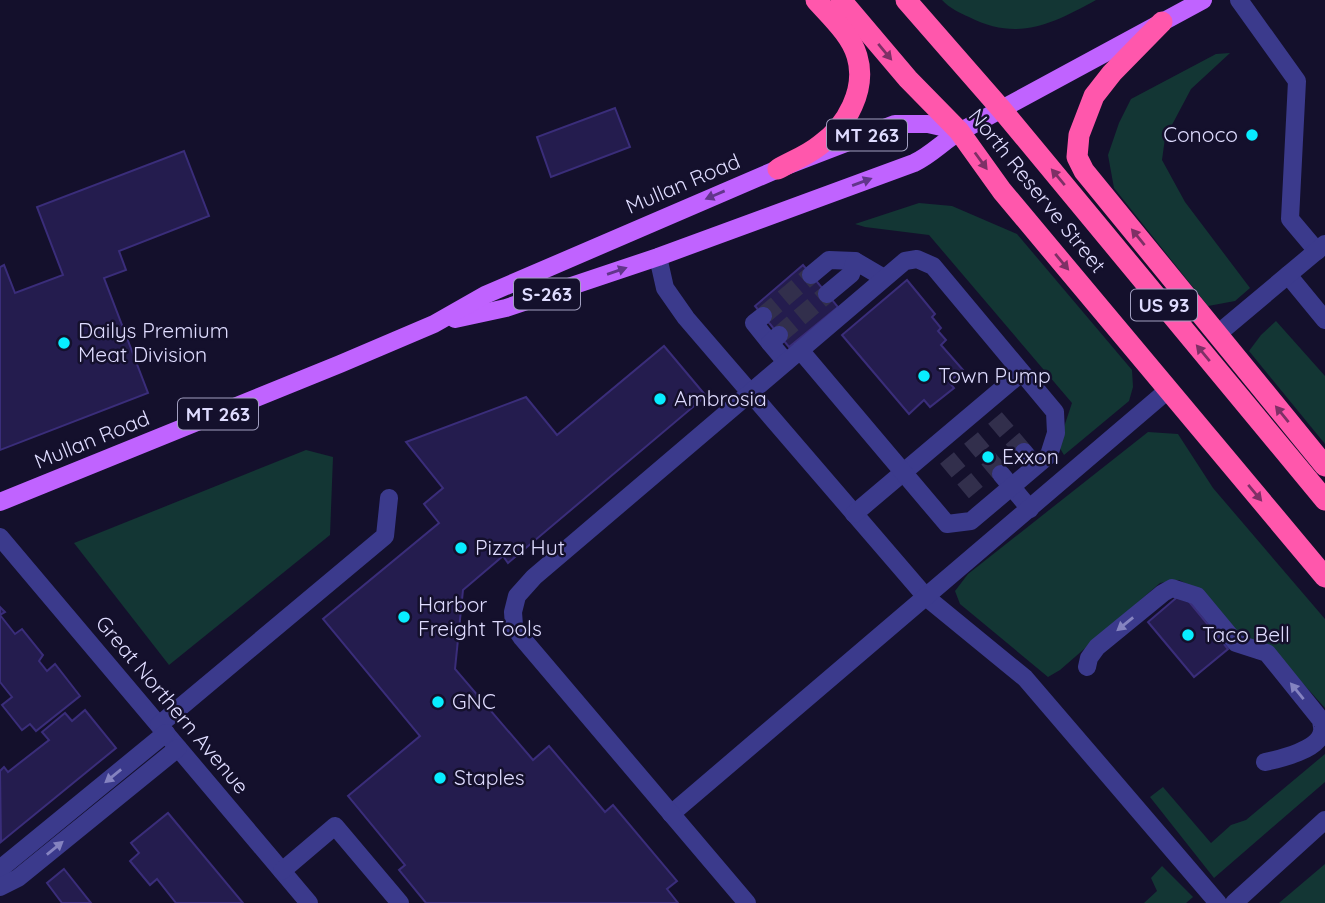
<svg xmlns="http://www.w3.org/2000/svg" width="1325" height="903" font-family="Quicksand,sans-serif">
	<rect width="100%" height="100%" fill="#14102c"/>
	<!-- green -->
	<g fill="#133634">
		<path d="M 942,0 L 1096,0 C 1052,24 1018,42 969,17 C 960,13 949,8 942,0 Z"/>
		<path d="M 1230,53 L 1191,89 L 1165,138 L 1162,160 L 1185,202 L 1250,288 L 1235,301 L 1208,306 L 1114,188 L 1108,155 L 1119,123 L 1131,99 L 1216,54 Z"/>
		<path d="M 919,203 L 952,206 L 1017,234 L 1132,370 L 1133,387 L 1129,401 L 1064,455 L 1058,445 L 1072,403 L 929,235 L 865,227 L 855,224 Z"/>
		<path d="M 1276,321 L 1325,376 L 1325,444 L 1249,351 L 1261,335 Z"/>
		<path d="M 1148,432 L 1178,434 L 1213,488 L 1325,619 L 1325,708 L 1269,646 L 1237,633 L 1193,587 L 1179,580 L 1160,583 L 1060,670 L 1048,677 L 960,604 L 955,591 L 968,574 Z"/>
		<path d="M 306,450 L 333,457 L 330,535 L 169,665 L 74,543 Z"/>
		<path d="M 1325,754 L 1325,782 L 1214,878 L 1150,797 L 1163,787 L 1211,843 L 1231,825 L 1246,820 Z"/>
		<path d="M 1325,864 L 1325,903 L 1279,903 Z"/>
		<path d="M 1162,866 L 1193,897 L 1186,903 L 1144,903 L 1157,891 L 1151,878 Z"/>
	</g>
	<!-- building -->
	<g fill="#241c4e" stroke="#3a2d7a" stroke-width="2">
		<path d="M 615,108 L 630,147 L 551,177 L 537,137 Z"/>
		<path d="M 184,151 L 209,216 L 119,251 L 126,270 L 104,278 L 148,393 L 0,450 L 0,267 L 4,265 L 15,293 L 63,275 L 37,207 Z"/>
		<path d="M 803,265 L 838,307 L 789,347 L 755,306 Z"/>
		<path d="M 907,280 L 935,314 L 932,317 L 941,328 L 938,331 L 946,340 L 941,345 L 963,370 L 949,382 L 954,388 L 930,407 L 924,400 L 909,414 L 842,335 Z"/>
		<path d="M 664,346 L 706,396 L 508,563 L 503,556 L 463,590 L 455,669 L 533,760 L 549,746 L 605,812 L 613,805 L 677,881 L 667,889 L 678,903 L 426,903 L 399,870 L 405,865 L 348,796 L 420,736 L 323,619 L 439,523 L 424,504 L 443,488 L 406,442 L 526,397 L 557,435 Z"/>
		<path d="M 1182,593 L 1228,649 L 1194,677 L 1148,622 Z"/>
		<path d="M 0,607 L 5,612 L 0,615 L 15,634 L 22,629 L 43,655 L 39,661 L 47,671 L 55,664 L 80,696 L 36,731 L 30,724 L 22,730 L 2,705 L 12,697 L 0,682 Z"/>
		<path d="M 85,710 L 116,748 L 1,842 L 0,771 L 4,767 L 8,772 L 49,740 L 42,732 L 65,713 L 72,721 Z"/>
		<path d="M 168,813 L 243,903 L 176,903 L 157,879 L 150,885 L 130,861 L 139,853 L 131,843 Z"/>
		<path d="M 64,869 L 91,903 L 62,903 L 47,883 Z"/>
	</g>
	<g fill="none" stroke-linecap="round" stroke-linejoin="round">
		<!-- minor-tunnel -->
		<g stroke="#322f4c" stroke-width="18" stroke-dasharray="18 9" stroke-linecap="butt">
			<path d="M 763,316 L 811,275"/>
			<path d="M 779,335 L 827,294"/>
			<path d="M 995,418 L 1024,452"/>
			<path d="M 971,438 L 1001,474"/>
			<path d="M 947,458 L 977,494"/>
		</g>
		<!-- minor -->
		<g stroke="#3b3a8c" stroke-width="18">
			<path d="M 1239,0 L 1297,81 L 1290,219 L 1317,251"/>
			<path d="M 658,257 L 665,288 L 686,318 L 926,597 L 1025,678 L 1218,903"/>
			<path d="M 811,275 L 829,260 L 855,261"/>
			<path d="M 1288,275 L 1325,320"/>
			<path d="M 827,294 L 851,274 L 855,261 L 884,278"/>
			<path d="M 763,316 L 754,323 L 770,343"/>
			<path d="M 1226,327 L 1325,244"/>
			<path d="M 779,335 L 770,343 L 786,362"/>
			<path d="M 1024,452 L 1035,466"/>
			<path d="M 1001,474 L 1030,509"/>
			<path d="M 854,514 L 1021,373"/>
			<path d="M 0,537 L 309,903"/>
			<path d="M 1087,667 L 1089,658 L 1097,647 L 1163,593 L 1172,588 L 1197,596 L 1236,643 L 1267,653 L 1321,720 C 1321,722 1323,730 1322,731 C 1320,750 1279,759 1265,762"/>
			<path d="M 159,725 L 385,536 L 389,498"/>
			<path d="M 671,814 L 1168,390"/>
			<path d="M 0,869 L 166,733"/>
			<path d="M 282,871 L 335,826 L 400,903"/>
			<path d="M 0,887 L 18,878 L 178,748"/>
			<path d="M 747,903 L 522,638 L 514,626 L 513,612 L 517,596 L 534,577 L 905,261 L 917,259 L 933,266 L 1055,412 L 1056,433 L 1049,455 L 971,521 L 947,524 L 800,350"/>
			<path d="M 1234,903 L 1325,820"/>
		</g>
		<!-- major -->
		<g stroke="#c063ff" stroke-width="18">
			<path d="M 455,319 L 506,308 L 658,257 L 914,163 C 933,154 945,139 963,130 C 1043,87 1123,44 1203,0"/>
			<path d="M 0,502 L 340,364 L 434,324 L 485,295 L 778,169 L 895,124 L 928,124 L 959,131"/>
		</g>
		<!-- highway -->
		<g stroke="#ff57ac" stroke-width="21">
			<path d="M 841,0 L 908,79 L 959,131 L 1002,191 L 1325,577"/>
			<path d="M 906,0 L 1002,110 L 1325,500"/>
			<path d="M 1162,22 L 1112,73 L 1094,96 L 1079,135 L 1077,157 L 1084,171 L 1325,466"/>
			<path d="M 778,169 C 792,161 808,155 820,145 C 847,126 867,89 857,56 C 851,35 831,17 816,0"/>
		</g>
	</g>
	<!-- one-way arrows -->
	<defs><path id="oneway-solid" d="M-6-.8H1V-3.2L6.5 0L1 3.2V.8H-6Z" transform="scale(1.75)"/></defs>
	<g fill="#7e3066">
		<use href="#oneway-solid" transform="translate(885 52) rotate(50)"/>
		<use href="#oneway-solid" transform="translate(981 161) rotate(54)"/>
		<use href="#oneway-solid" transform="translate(1058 177) rotate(-130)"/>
		<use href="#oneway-solid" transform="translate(1138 237) rotate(-129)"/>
		<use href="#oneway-solid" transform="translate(1062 262) rotate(50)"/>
		<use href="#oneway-solid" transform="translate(1203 353) rotate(-130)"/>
		<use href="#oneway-solid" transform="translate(1282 414) rotate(-129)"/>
		<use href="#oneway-solid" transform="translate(1255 493) rotate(50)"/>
	</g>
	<g fill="#61358b">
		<use href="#oneway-solid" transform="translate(862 182) rotate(-20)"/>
		<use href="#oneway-solid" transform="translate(715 195) rotate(157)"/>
		<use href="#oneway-solid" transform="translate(617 271) rotate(-19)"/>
	</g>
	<g fill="#8583c0">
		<use href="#oneway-solid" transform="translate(1125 624) rotate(141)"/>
		<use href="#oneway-solid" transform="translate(1297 691) rotate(-129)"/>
		<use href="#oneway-solid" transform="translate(113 776) rotate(141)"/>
		<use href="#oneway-solid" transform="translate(55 848) rotate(-39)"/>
	</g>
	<!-- markers -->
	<g fill="#08edff" stroke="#14102c" stroke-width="2.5">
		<circle cx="1252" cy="135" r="7"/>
		<circle cx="64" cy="343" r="7"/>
		<circle cx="924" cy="376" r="7"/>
		<circle cx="660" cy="399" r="7"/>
		<circle cx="988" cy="457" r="7"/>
		<circle cx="461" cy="548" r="7"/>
		<circle cx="404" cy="617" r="7"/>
		<circle cx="1188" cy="635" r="7"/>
		<circle cx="438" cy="702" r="7"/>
		<circle cx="440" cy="778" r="7"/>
	</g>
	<g text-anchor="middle" stroke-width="5" stroke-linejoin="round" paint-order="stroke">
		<!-- shield labels -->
		<g fill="#14102c" stroke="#a29fc0" stroke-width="2">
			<rect x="827" y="119.5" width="80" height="31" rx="5"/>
			<rect x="514" y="278.5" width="66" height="31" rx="5"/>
			<rect x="1131" y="289.5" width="66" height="31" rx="5"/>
			<rect x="178" y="398.5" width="80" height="31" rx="5"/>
		</g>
		<g font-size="19" font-weight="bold" fill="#dfdcff">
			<text x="867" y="142">MT 263</text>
			<text x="547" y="301">S-263</text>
			<text x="1164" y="312">US 93</text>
			<text x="218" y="421">MT 263</text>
		</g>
		<!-- poi labels -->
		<g font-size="21" fill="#dfdcff" stroke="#14102c" text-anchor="start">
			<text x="1238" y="142" text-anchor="end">Conoco</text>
			<text x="78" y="338">Dailys Premium<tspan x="78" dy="24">Meat Division</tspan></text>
			<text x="938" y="383">Town Pump</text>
			<text x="674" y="406">Ambrosia</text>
			<text x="1002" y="464">Exxon</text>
			<text x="475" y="555">Pizza Hut</text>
			<text x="418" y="612">Harbor<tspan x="418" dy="24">Freight Tools</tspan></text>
			<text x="1202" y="642">Taco Bell</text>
			<text x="452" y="709">GNC</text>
			<text x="454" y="785">Staples</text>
		</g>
		<!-- street labels -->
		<g font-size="21" fill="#dfdcff" stroke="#14102c">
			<text transform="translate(683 184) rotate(-23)" y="7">Mullan Road</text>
			<text transform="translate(1037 191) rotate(51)" y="7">North Reserve Street</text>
			<text transform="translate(92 440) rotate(-22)" y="7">Mullan Road</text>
			<text transform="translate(172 705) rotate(50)" y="7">Great Northern Avenue</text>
		</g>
	</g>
</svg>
